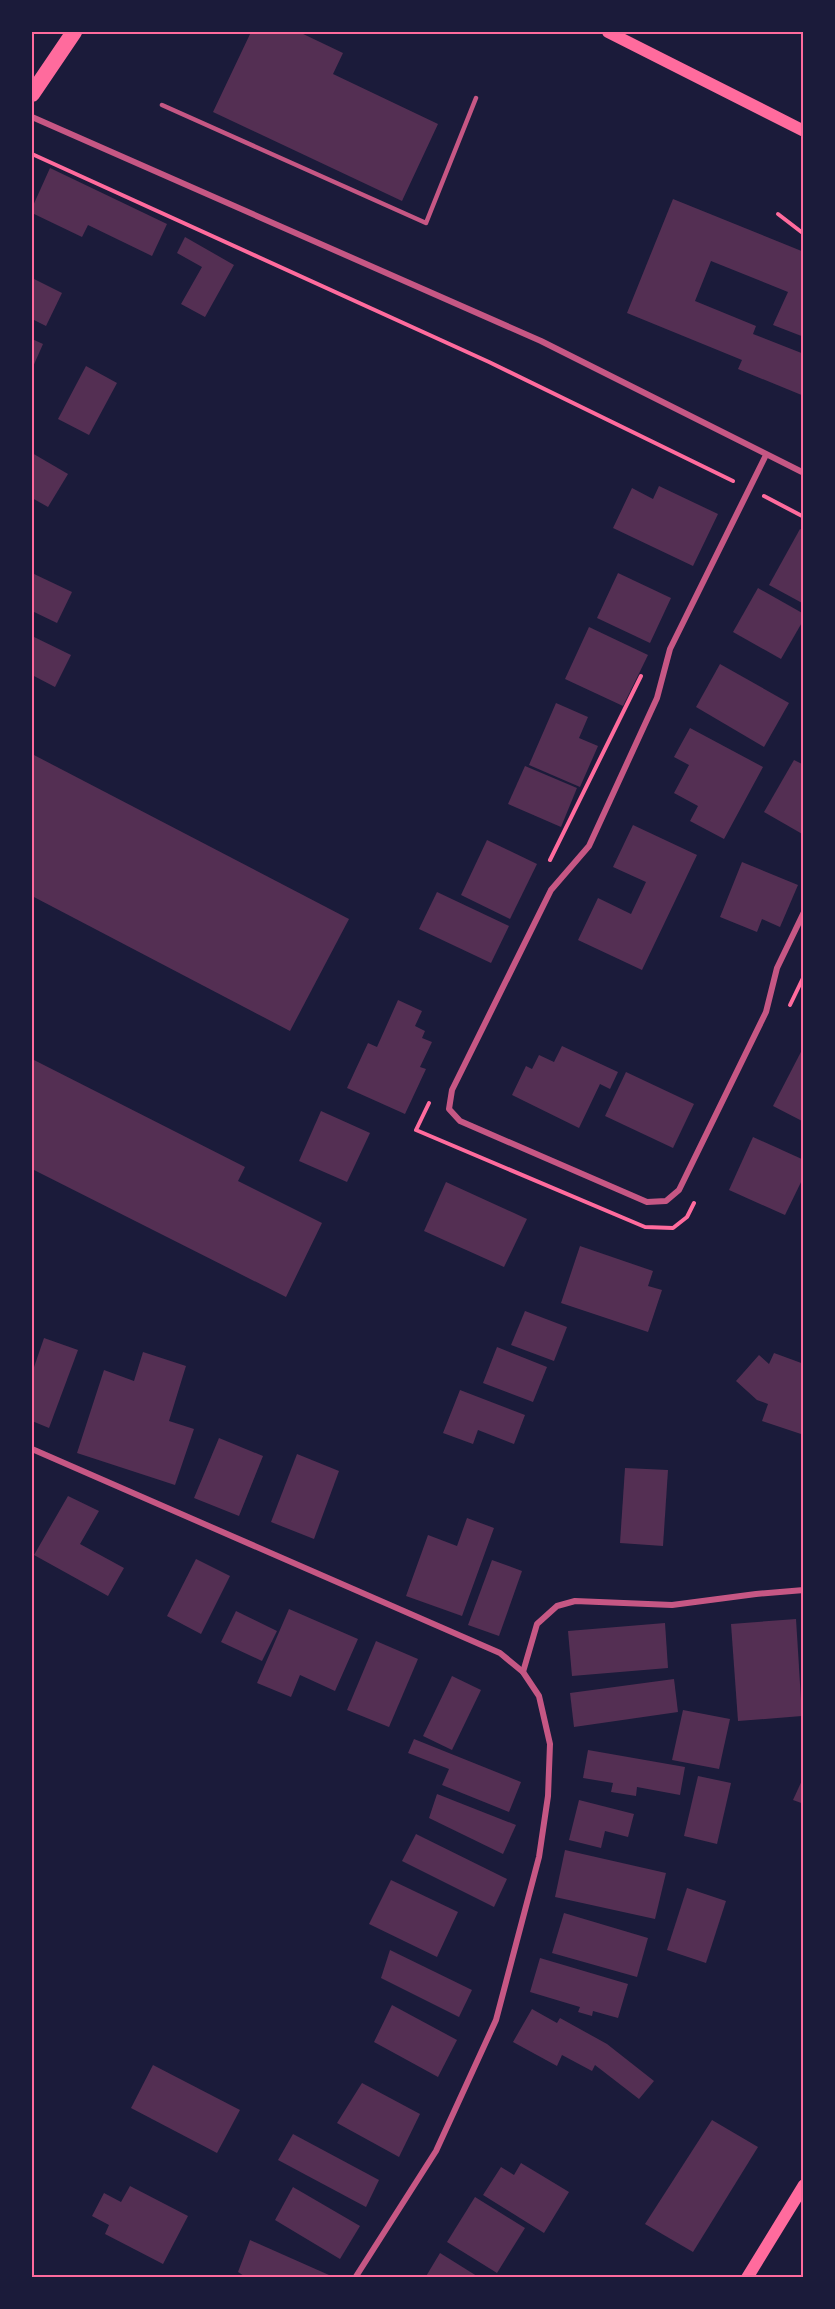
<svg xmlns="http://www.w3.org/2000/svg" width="835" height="2309" font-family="'Work Sans',sans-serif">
	<rect width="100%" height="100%" fill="#1b1b3a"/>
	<!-- building -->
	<g fill="#542f53">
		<path d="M 251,32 L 299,32 L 343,53 L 333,74 L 438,124 L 402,201 L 213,112 Z"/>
		<path d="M 50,168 L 167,224 L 152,256 L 88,225 L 82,237 L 32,213 L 32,208 Z"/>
		<path d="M 673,199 L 804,252 L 804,337 L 773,325 L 788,292 L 711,261 L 695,301 L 756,326 L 753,334 L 804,354 L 804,396 L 738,369 L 742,360 L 627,313 Z"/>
		<path d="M 185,237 L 234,265 L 205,317 L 181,304 L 202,267 L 177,253 Z"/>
		<path d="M 32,278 L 62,293 L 46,326 L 32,319 Z"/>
		<path d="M 32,339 L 43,344 L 32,369 Z"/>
		<path d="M 86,366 L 117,383 L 89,435 L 58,419 Z"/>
		<path d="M 32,453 L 68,474 L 48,507 L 32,498 Z"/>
		<path d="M 659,486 L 718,514 L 693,566 L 613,528 L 632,488 L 653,499 Z"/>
		<path d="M 800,529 L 804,531 L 804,604 L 769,585 Z"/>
		<path d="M 32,573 L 72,592 L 57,623 L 32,611 Z"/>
		<path d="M 618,573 L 671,598 L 650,643 L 597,618 Z"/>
		<path d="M 758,588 L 804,614 L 804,619 L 781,659 L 733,632 Z"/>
		<path d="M 589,627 L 648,655 L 623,706 L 565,679 Z"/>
		<path d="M 32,636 L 71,655 L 55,687 L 32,675 Z"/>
		<path d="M 720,664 L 789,703 L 764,747 L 696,707 Z"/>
		<path d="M 556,703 L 588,717 L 579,738 L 598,746 L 580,787 L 529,765 Z"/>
		<path d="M 690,728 L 763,767 L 724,839 L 690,821 L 698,806 L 674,793 L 689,765 L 674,757 Z"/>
		<path d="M 32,754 L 349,919 L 290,1031 L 32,896 Z"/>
		<path d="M 794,760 L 804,765 L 804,835 L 764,812 Z"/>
		<path d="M 525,766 L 577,788 L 561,827 L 508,804 Z"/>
		<path d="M 633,825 L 697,855 L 642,970 L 578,940 L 598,898 L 631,914 L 646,882 L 613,867 Z"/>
		<path d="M 487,840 L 537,864 L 510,919 L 461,895 Z"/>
		<path d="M 742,862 L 798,885 L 780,927 L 762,919 L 757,932 L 720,917 Z"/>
		<path d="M 437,892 L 509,926 L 491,963 L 419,929 Z"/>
		<path d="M 398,1000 L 422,1011 L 415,1026 L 425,1031 L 422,1038 L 432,1042 L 420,1067 L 426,1069 L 405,1114 L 347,1088 L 368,1043 L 377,1047 Z"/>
		<path d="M 562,1046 L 618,1072 L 610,1089 L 600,1084 L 579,1128 L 512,1095 L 526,1066 L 532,1069 L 539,1055 L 554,1062 Z"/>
		<path d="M 804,1046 L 804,1122 L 773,1106 Z"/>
		<path d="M 32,1059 L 245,1167 L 238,1181 L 322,1223 L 286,1297 L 32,1169 Z"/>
		<path d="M 626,1072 L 694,1104 L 673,1148 L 605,1116 Z"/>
		<path d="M 321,1111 L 370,1133 L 347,1182 L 299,1161 Z"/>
		<path d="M 753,1137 L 804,1160 L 804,1176 L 785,1215 L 729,1190 Z"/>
		<path d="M 446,1182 L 527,1219 L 504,1267 L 424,1231 Z"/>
		<path d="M 580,1246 L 653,1271 L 648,1286 L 662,1290 L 648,1332 L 561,1303 Z"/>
		<path d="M 525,1311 L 567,1327 L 554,1361 L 511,1345 Z"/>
		<path d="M 44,1338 L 78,1350 L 49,1428 L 32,1421 L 32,1373 Z"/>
		<path d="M 497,1347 L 547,1367 L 533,1402 L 483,1383 Z"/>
		<path d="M 143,1352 L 186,1366 L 169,1421 L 194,1429 L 175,1485 L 77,1453 L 104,1370 L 134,1381 Z"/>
		<path d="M 774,1353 L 804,1364 L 804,1435 L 762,1421 L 768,1404 L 757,1400 L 736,1381 L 759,1355 L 769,1364 Z"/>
		<path d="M 460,1390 L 525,1415 L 514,1444 L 478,1430 L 473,1444 L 443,1433 Z"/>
		<path d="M 219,1438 L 263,1456 L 239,1516 L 194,1498 Z"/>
		<path d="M 297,1454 L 339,1471 L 314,1539 L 271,1522 Z"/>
		<path d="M 625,1468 L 668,1470 L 663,1546 L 620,1543 Z"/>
		<path d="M 68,1496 L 99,1511 L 80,1544 L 124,1568 L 108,1596 L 34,1555 Z"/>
		<path d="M 467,1518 L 494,1528 L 462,1616 L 406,1596 L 428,1535 L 457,1546 Z"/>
		<path d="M 196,1559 L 230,1576 L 201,1634 L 167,1616 Z"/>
		<path d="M 492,1560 L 522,1571 L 499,1636 L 468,1625 Z"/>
		<path d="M 289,1609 L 358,1639 L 335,1691 L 300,1675 L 291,1697 L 257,1683 Z"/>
		<path d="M 236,1611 L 277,1631 L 262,1661 L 221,1642 Z"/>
		<path d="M 796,1619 L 802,1716 L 738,1721 L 731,1624 Z"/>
		<path d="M 665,1623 L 668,1668 L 572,1676 L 568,1631 Z"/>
		<path d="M 376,1641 L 418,1659 L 389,1727 L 347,1710 Z"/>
		<path d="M 452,1676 L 481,1690 L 452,1750 L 423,1736 Z"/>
		<path d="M 674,1679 L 678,1712 L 574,1727 L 570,1693 Z"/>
		<path d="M 683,1710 L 730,1719 L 719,1769 L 672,1760 Z"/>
		<path d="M 414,1739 L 521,1782 L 509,1812 L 442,1785 L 449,1769 L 408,1753 Z"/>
		<path d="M 588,1750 L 685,1767 L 680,1795 L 637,1787 L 636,1796 L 611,1792 L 613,1783 L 583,1778 Z"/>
		<path d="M 698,1776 L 731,1783 L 717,1844 L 684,1836 Z"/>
		<path d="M 804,1776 L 804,1804 L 793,1800 Z"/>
		<path d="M 437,1794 L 516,1825 L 503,1854 L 429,1818 Z"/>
		<path d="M 579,1800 L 634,1814 L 628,1837 L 605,1831 L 601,1848 L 569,1840 Z"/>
		<path d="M 416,1834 L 507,1879 L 494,1907 L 402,1861 Z"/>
		<path d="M 565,1850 L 666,1873 L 655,1919 L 555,1897 Z"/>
		<path d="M 391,1880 L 458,1912 L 437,1957 L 369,1924 Z"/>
		<path d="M 687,1888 L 726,1901 L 706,1963 L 667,1950 Z"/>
		<path d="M 564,1913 L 648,1938 L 637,1977 L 552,1953 Z"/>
		<path d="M 390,1950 L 472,1990 L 459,2017 L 381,1978 Z"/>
		<path d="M 540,1958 L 628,1984 L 618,2018 L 593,2011 L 592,2016 L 578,2012 L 580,2007 L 530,1992 Z"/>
		<path d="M 392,2005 L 457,2040 L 438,2077 L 374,2042 Z"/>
		<path d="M 532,2009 L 557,2023 L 560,2018 L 607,2044 L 654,2081 L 639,2099 L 595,2065 L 592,2071 L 562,2055 L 557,2066 L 513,2042 Z"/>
		<path d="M 153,2065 L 240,2110 L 217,2153 L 131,2108 Z"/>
		<path d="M 362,2083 L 420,2114 L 399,2157 L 337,2123 Z"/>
		<path d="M 712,2120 L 758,2147 L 693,2252 L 645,2224 Z"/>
		<path d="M 293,2134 L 379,2180 L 366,2207 L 278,2160 Z"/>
		<path d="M 521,2163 L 569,2192 L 544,2233 L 483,2195 L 501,2167 L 514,2175 Z"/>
		<path d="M 130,2186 L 188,2216 L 163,2264 L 105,2234 L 109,2225 L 92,2216 L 104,2193 L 121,2202 Z"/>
		<path d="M 293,2187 L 360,2226 L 340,2259 L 275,2220 Z"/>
		<path d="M 475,2197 L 525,2228 L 497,2273 L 447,2242 Z"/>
		<path d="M 250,2240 L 329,2275 L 327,2278 L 247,2278 L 238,2272 Z"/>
		<path d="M 440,2253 L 480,2278 L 425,2278 Z"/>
	</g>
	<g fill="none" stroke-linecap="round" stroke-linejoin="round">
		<!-- path -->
		<g stroke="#ff6b9d" stroke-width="4">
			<path d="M 32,154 L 489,362 L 733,481"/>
			<path d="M 778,214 L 804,234"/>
			<path d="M 764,496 L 804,517"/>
			<path d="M 550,860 L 641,676"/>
			<path d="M 790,1005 L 804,976"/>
			<path d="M 429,1103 L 416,1130 L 645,1227 L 673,1228 L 687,1217 L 694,1203"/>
		</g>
		<!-- service -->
		<path stroke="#c65784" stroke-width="4.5" d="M 162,105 L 426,223 L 476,98"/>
		<!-- minor -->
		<g stroke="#c65784" stroke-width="6">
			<path d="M 32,117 L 541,341 L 804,473"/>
			<path d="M 766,455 L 670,649 L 657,698 L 589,846 L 551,890 L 452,1090 L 449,1109 L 460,1121 L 647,1202 L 666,1201 L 679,1190 L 766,1012 L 777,968 L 804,912"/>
			<path d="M 32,1449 L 500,1653 L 523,1672 L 539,1696 L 550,1744 L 548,1796 L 539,1857 L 496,2020 L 436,2151 L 355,2278"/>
			<path d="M 523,1672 L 537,1624 L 557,1606 L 575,1601 L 672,1605 L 756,1594 L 804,1590"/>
		</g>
		<!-- secondary -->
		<g stroke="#ff6b9d" stroke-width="12">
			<path d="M 608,32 L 804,131"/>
			<path d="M 747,2278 L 804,2185"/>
		</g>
		<!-- trunk -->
		<path stroke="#ff6b9d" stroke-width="16" d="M 32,94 L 74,32"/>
	</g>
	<!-- border -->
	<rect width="835" height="2309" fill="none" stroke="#1b1b3a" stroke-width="66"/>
	<rect x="33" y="33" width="769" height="2243" fill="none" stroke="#ff6b9d" stroke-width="2"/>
</svg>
